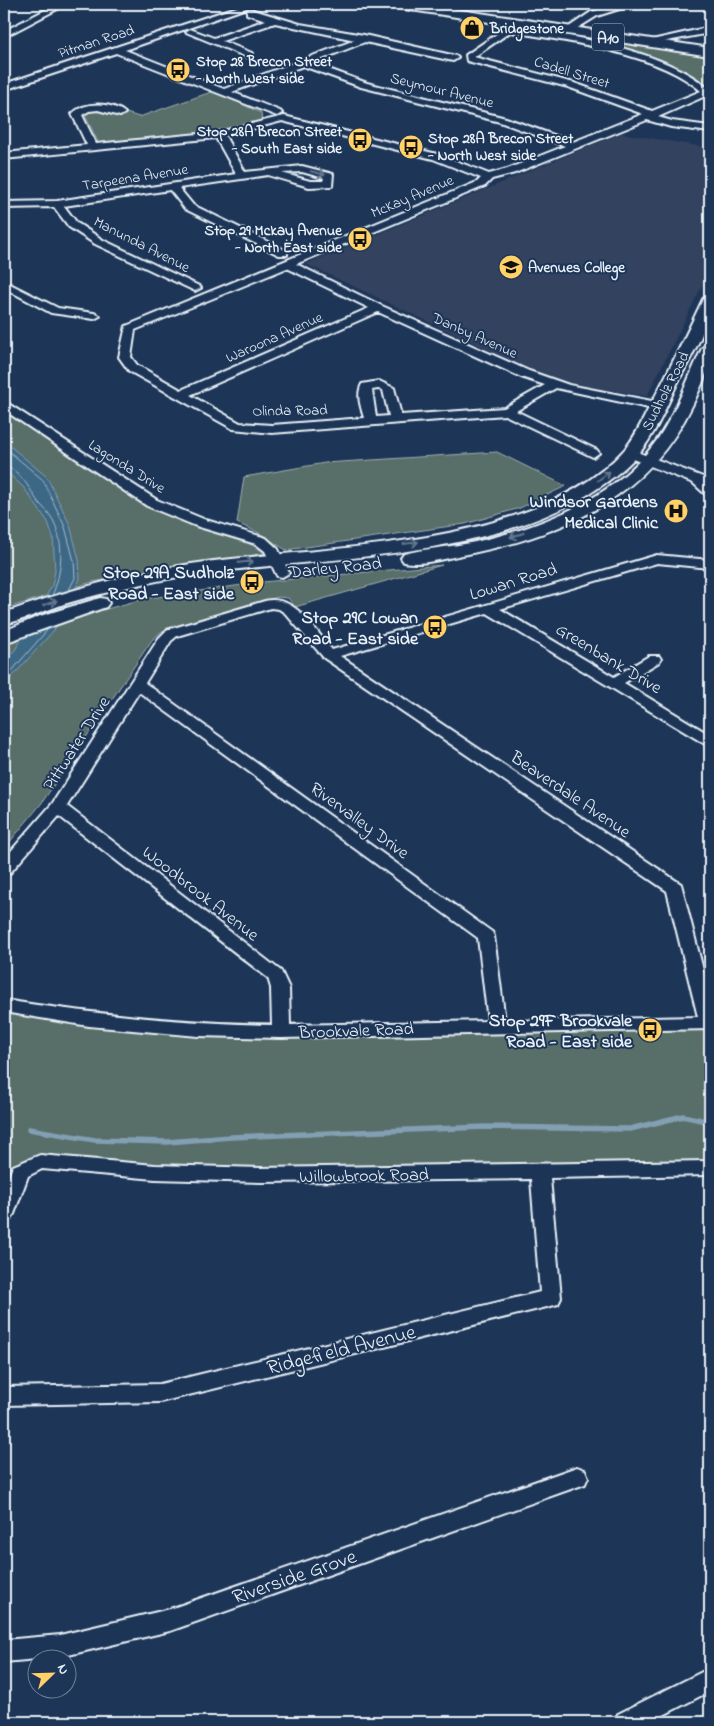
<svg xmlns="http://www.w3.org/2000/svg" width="714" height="1726" font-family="'Indie Flower',sans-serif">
	<rect width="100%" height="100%" fill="#1d3557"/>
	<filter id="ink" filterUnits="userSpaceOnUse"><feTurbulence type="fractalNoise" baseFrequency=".02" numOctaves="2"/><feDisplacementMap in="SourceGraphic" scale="10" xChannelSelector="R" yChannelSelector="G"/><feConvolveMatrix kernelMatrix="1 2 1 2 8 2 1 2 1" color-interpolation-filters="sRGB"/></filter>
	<g filter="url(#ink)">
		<!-- built -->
		<path fill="#33435f" d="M 621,133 L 710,148 L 710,270 L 647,396 L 577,385 L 527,368 L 306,264 Z"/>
		<!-- green -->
		<g fill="#596e69" stroke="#a0b0b0">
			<path d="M 517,26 L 710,56 L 710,89 L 663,63 L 517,28 Z"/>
			<path d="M 214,91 L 261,113 L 262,121 L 233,131 L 100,146 L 83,111 L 114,109 L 139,117 Z"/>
			<path d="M 4,411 C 53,444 103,481 155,509 C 191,528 232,530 265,553 L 92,582 L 4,609 Z"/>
			<path d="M 497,452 L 566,486 L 520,508 L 465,524 L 286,550 L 259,533 L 237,523 L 244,477 L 325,463 Z"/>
			<path d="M 442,565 L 295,607 L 288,598 L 278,597 L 162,631 L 152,640 L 41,804 L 4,849 L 4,643 L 52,624 L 143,599 L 263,582 Z"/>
			<path d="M 4,1003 L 89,1020 L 497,1026 L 710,1023 L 710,1160 L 370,1168 L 259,1167 L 156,1164 L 49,1155 L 26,1159 L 8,1168 L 4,1178 Z"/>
		</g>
		<!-- water -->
		<path fill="#3e6885" stroke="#829fb3" d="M 4,441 L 47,477 L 70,525 L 79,560 L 80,579 L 54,630 L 4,686 L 4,660 L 15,650 L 52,586 L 55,571 L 53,537 L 48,522 L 24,488 L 4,469 Z"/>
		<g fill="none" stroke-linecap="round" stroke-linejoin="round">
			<!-- shore -->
			<g stroke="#a4baca" stroke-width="1">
				<path d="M 4,447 L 43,480 L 65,527 L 74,561 L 75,578 L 69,590"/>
				<path d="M 4,466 C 20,470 28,486 36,499 C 41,506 49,512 53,520 C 65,543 62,573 52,596"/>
				<path d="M 4,680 L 49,628"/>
			</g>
			<!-- stream-far1 -->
			<path stroke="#829fb3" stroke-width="4.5" d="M 678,1117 L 688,1117"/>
			<!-- stream -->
			<path stroke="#829fb3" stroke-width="5.5" d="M 29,1129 L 95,1140 L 167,1142 L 231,1137 L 485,1127 L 630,1129 L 683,1116 L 710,1122"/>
			<defs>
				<g id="minor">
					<path d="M 57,4 L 67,4 L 4,37 L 4,31 Z"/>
					<path d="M 246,4 L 258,4 L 125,50 L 224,89 L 355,40 L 275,23 L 222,41 L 252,53 L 252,57 L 249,58 L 186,32 L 190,29 L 214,38 L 266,20 L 247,14 L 247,10 L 250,9 L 300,24 L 364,35 L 456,56 L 458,58 L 453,61 L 365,42 L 312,63 L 367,83 L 506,118 L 573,142 L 643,114 L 568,87 L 467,61 L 466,55 L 517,20 L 521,23 L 516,27 C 573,36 668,51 710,90 L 710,94 L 658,117 L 672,121 L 710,126 L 710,132 L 671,127 L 647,120 L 515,173 L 492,179 L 485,186 L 296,264 L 382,306 L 529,371 L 569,385 L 662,403 L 664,406 L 662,409 L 658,410 L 556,388 L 516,411 L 597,450 L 599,453 L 593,457 L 505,415 L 272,433 L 233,429 L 129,371 L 119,357 L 126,326 L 477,182 L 481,178 L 433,159 L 282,121 L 225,136 L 245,172 L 302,166 L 333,174 L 332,186 L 309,187 L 268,175 L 179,188 L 193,205 L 287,251 L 287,255 L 279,255 L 185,209 L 170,190 L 64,206 L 77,223 L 103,240 L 199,286 L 201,288 L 195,291 L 95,244 L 69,227 L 54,207 L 4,208 L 4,202 L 57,201 L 236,174 L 216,138 L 4,159 L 4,153 L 87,145 L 72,114 C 84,101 112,102 125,113 L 120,116 L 98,110 L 89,111 L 82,115 L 96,144 L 219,132 L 284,116 L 441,155 L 489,174 L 507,169 L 565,146 L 500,122 L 361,87 L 303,66 L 232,92 L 280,111 L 282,113 L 277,116 L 116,53 L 4,90 L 4,84 ZM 510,32 C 564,40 661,54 701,91 L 652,111 L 574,83 L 474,57 ZM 302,172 L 324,178 L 323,181 L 310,181 L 282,173 ZM 287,268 L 369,308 L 181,390 L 137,365 L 131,357 L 135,330 ZM 378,312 L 521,377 L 545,385 L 504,408 L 401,415 L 394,388 L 379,381 L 362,384 C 356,395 361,407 364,418 L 272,425 L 240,423 L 190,395 ZM 378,389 L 383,390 L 389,416 L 376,417 L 372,390 Z"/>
					<path d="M 622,4 L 635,4 L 597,16 L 576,29 L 569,27 L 591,12 Z"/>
					<path d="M 710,27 L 710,33 L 656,43 L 652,40 Z"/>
					<path d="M 4,281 L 58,308 L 94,313 L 100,316 L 94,319 L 51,313 L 4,288 Z"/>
					<path d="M 4,401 L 157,500 L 206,520 L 266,538 L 278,549 L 289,573 L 282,577 L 277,576 L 265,551 L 256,544 L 196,526 L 147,506 L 4,410 Z"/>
					<path d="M 629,449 L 703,477 L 710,484 L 710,495 L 705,494 L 693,483 L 625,456 L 623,453 Z"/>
					<path d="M 657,555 L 710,560 L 710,568 L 657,563 L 500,609 L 614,677 L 649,656 L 659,656 L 661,659 L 659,662 L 624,683 L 710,735 L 710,746 L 705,744 L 487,613 L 340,656 L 681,884 L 710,997 L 710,1029 L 281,1038 L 198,1036 L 89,1026 L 4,1012 L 4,1000 C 93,1014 181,1023 272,1025 L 271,988 L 268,978 L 59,816 L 10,873 L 4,874 L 4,859 L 52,804 L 159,638 L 167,630 L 265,601 C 295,594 315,630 332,650 ZM 271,608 L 279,609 L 285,613 L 324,658 L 667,891 L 698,1017 L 505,1021 L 494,936 L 492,932 L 145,683 L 171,641 L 177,636 ZM 139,692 L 478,938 L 488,1021 L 290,1025 L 289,988 L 281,971 L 67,806 Z"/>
					<path d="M 40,1155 L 155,1165 L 261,1168 L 710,1161 L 710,1175 L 550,1178 L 561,1298 L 558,1304 L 551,1306 L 160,1402 L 4,1405 L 4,1387 L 160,1384 L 540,1292 L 531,1179 L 261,1182 L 155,1179 L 42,1169 L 28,1176 L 14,1214 L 11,1219 L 4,1222 L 4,1189 L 13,1166 Z"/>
					<path d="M 577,1467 L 585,1470 L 588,1477 L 585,1484 L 170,1631 L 60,1657 L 4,1662 L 4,1640 L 60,1635 L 170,1609 Z"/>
					<path d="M 710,1668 L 710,1691 L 650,1722 L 614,1722 L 618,1714 Z"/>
				</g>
				<g id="major">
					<path d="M 710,295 C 712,326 690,357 677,384 C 665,409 654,438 635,458 C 530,563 330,554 192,575 C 149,581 106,592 64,604 C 44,611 24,620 4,624 L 4,613 C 65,591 127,574 191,564 C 319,545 533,552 625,449 C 636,436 642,421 650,406 C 669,371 686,335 703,299 Z"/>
					<path d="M 710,343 C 712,366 702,384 693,404 C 648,498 565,534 468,554 C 449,557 423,566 404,562 L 401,558 L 404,554 C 427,548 451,547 475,542 C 542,527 616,498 657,440 C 676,412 688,379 702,348 Z"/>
					<path d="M 100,598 L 106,599 L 109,603 L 106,607 L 4,643 L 4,631 L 40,616 Z"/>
				</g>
				<path id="highway" d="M 392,4 L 421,4 L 710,48 L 710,56 L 398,8 Z"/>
			</defs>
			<!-- minor casing -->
			<use href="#minor" stroke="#e8f1f8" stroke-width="4"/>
			<!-- major casing -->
			<use href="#major" stroke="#e8f1f8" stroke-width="4"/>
			<!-- highway casing -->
			<use href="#highway" stroke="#e8f1f8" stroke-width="4"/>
			<!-- minor -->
			<use href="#minor" fill="#1d3557" fill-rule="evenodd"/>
			<!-- major -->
			<use href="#major" fill="#1d3557" fill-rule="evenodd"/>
			<!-- highway -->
			<use href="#highway" fill="#1d3557" fill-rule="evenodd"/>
		</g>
		<!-- one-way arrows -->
		<defs><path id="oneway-shaft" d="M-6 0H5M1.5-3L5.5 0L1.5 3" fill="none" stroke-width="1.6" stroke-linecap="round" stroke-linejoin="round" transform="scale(1.25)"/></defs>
		<g stroke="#64778f">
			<use href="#oneway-shaft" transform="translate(318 173) rotate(14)"/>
			<use href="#oneway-shaft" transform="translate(604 476) rotate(-37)"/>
			<use href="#oneway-shaft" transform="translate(517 535) rotate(162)"/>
			<use href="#oneway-shaft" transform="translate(411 543) rotate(-8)"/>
			<use href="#oneway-shaft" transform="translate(246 562) rotate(-6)"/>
			<use href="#oneway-shaft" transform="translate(50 603) rotate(-19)"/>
		</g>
	</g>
	<!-- icons -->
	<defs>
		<symbol id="shop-disc" viewBox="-11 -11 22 22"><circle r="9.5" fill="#ffd166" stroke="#1d3557"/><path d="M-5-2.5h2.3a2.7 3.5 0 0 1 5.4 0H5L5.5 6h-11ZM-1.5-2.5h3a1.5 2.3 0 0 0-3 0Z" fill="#111"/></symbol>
		<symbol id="bus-disc" viewBox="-11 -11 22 22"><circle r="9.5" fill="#ffd166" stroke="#1d3557"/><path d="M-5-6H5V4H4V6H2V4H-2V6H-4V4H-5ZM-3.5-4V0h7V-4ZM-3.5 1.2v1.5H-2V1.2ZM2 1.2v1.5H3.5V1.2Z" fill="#111"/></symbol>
		<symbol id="school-disc" viewBox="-11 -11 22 22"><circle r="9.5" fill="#ffd166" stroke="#1d3557"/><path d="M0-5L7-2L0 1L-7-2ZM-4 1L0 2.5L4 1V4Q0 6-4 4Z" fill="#111"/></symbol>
		<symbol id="hospital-disc" viewBox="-11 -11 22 22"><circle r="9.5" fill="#ffd166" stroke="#1d3557"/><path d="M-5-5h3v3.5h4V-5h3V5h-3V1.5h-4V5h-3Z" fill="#111"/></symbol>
	</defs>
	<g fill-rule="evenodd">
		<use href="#shop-disc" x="458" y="14" width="28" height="28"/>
		<use href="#bus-disc" x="164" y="56" width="28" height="28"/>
		<use href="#bus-disc" x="346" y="126" width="28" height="28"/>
		<use href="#bus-disc" x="397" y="133" width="28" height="28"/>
		<use href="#bus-disc" x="346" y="225" width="28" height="28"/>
		<use href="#school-disc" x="497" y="253" width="28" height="28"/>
		<use href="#hospital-disc" x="662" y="497" width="28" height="28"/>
		<use href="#bus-disc" x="238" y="568" width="28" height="28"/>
		<use href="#bus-disc" x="421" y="613" width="28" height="28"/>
		<use href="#bus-disc" x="636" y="1016" width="28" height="28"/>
	</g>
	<g text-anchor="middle" stroke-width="4" stroke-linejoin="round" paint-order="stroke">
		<!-- far-poi labels -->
		<g font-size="15" font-weight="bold" fill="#e8f1f8" stroke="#1d3557" text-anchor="start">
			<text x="490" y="33">Bridgestone</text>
			<text x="196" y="66">Stop 28 Brecon Street<tspan x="196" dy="17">- North West side</tspan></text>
			<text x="342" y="136" text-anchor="end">Stop 28A Brecon Street<tspan x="342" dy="17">- South East side</tspan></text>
			<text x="428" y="143">Stop 28A Brecon Street<tspan x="428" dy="17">- North West side</tspan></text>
			<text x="342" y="235" text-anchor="end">Stop 29 Mckay Avenue<tspan x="342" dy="17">- North East side</tspan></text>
			<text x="528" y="272">Avenues College</text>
		</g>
		<!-- far-street labels -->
		<g font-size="15" fill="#e8f1f8" stroke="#1d3557">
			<text transform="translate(96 41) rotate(-18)" y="5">Pitman Road</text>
			<text transform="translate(572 72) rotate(17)" y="5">Cadell Street</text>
			<text transform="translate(442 90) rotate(14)" y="5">Seymour Avenue</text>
			<text transform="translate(135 177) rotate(-9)" y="5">Tarpeena Avenue</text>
			<text transform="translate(412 196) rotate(-23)" y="5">McKay Avenue</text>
			<text transform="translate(142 244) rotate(27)" y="5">Manunda Avenue</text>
			<text transform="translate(475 335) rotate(24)" y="5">Danby Avenue</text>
			<text transform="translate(274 337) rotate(-24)" y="5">Waroona Avenue</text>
			<text transform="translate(665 391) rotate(-63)" y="5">Sudholz Road</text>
			<text transform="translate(290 410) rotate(-1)" y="5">Olinda Road</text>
			<text transform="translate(127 466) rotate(32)" y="5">Lagonda Drive</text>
		</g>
		<!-- shield labels -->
		<rect fill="#1d3557" stroke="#abb9c8" stroke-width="1" x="592" y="23.5" width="32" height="27" rx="4"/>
		<g font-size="16" font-weight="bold" fill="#e8f1f8">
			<text x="608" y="43">A10</text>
		</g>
		<!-- poi labels -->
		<g font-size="18" font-weight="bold" fill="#e8f1f8" stroke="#1d3557" text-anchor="end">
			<text x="658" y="507">Windsor Gardens<tspan x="658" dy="21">Medical Clinic</tspan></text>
			<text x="234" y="578">Stop 29A Sudholz<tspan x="234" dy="21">Road - East side</tspan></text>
			<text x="418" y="623">Stop 29C Lowan<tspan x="418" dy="21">Road - East side</tspan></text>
			<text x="632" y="1026">Stop 29F Brookvale<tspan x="632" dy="21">Road - East side</tspan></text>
		</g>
		<!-- street labels -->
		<g font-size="18" fill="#e8f1f8" stroke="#1d3557">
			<text transform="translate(335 567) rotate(-6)" y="6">Darley Road</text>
			<text transform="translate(513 581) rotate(-17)" y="6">Lowan Road</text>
			<text transform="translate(609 658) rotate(31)" y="6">Greenbank Drive</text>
			<text transform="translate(76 743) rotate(-57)" y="6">Pittwater Drive</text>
			<text transform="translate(571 794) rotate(34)" y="6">Beaverdale Avenue</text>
			<text transform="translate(360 820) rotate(36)" y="6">Rivervalley Drive</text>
			<text transform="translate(201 893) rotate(38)" y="6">Woodbrook Avenue</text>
			<text transform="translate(356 1030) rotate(-2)" y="6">Brookvale Road</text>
			<text transform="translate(364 1175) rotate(-1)" y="6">Willowbrook Road</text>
		</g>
		<!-- near-street labels -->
		<g font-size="21" fill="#e8f1f8" stroke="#1d3557">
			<text transform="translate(341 1349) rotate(-14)" y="7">Ridgefield Avenue</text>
			<text transform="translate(294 1576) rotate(-19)" y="7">Riverside Grove</text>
		</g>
	</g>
	<!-- margin -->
	<rect width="714" height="1726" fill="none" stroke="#1d3557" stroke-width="20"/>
	<rect x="10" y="10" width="694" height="1706" fill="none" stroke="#e8f1f8" stroke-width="2" filter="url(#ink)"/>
	<!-- north arrow -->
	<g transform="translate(52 1674) rotate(67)"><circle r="24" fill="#1d3557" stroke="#6e8097"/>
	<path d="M0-4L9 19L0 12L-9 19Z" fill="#ffd166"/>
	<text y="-8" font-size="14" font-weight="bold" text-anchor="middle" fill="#e8f1f8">N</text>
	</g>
</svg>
